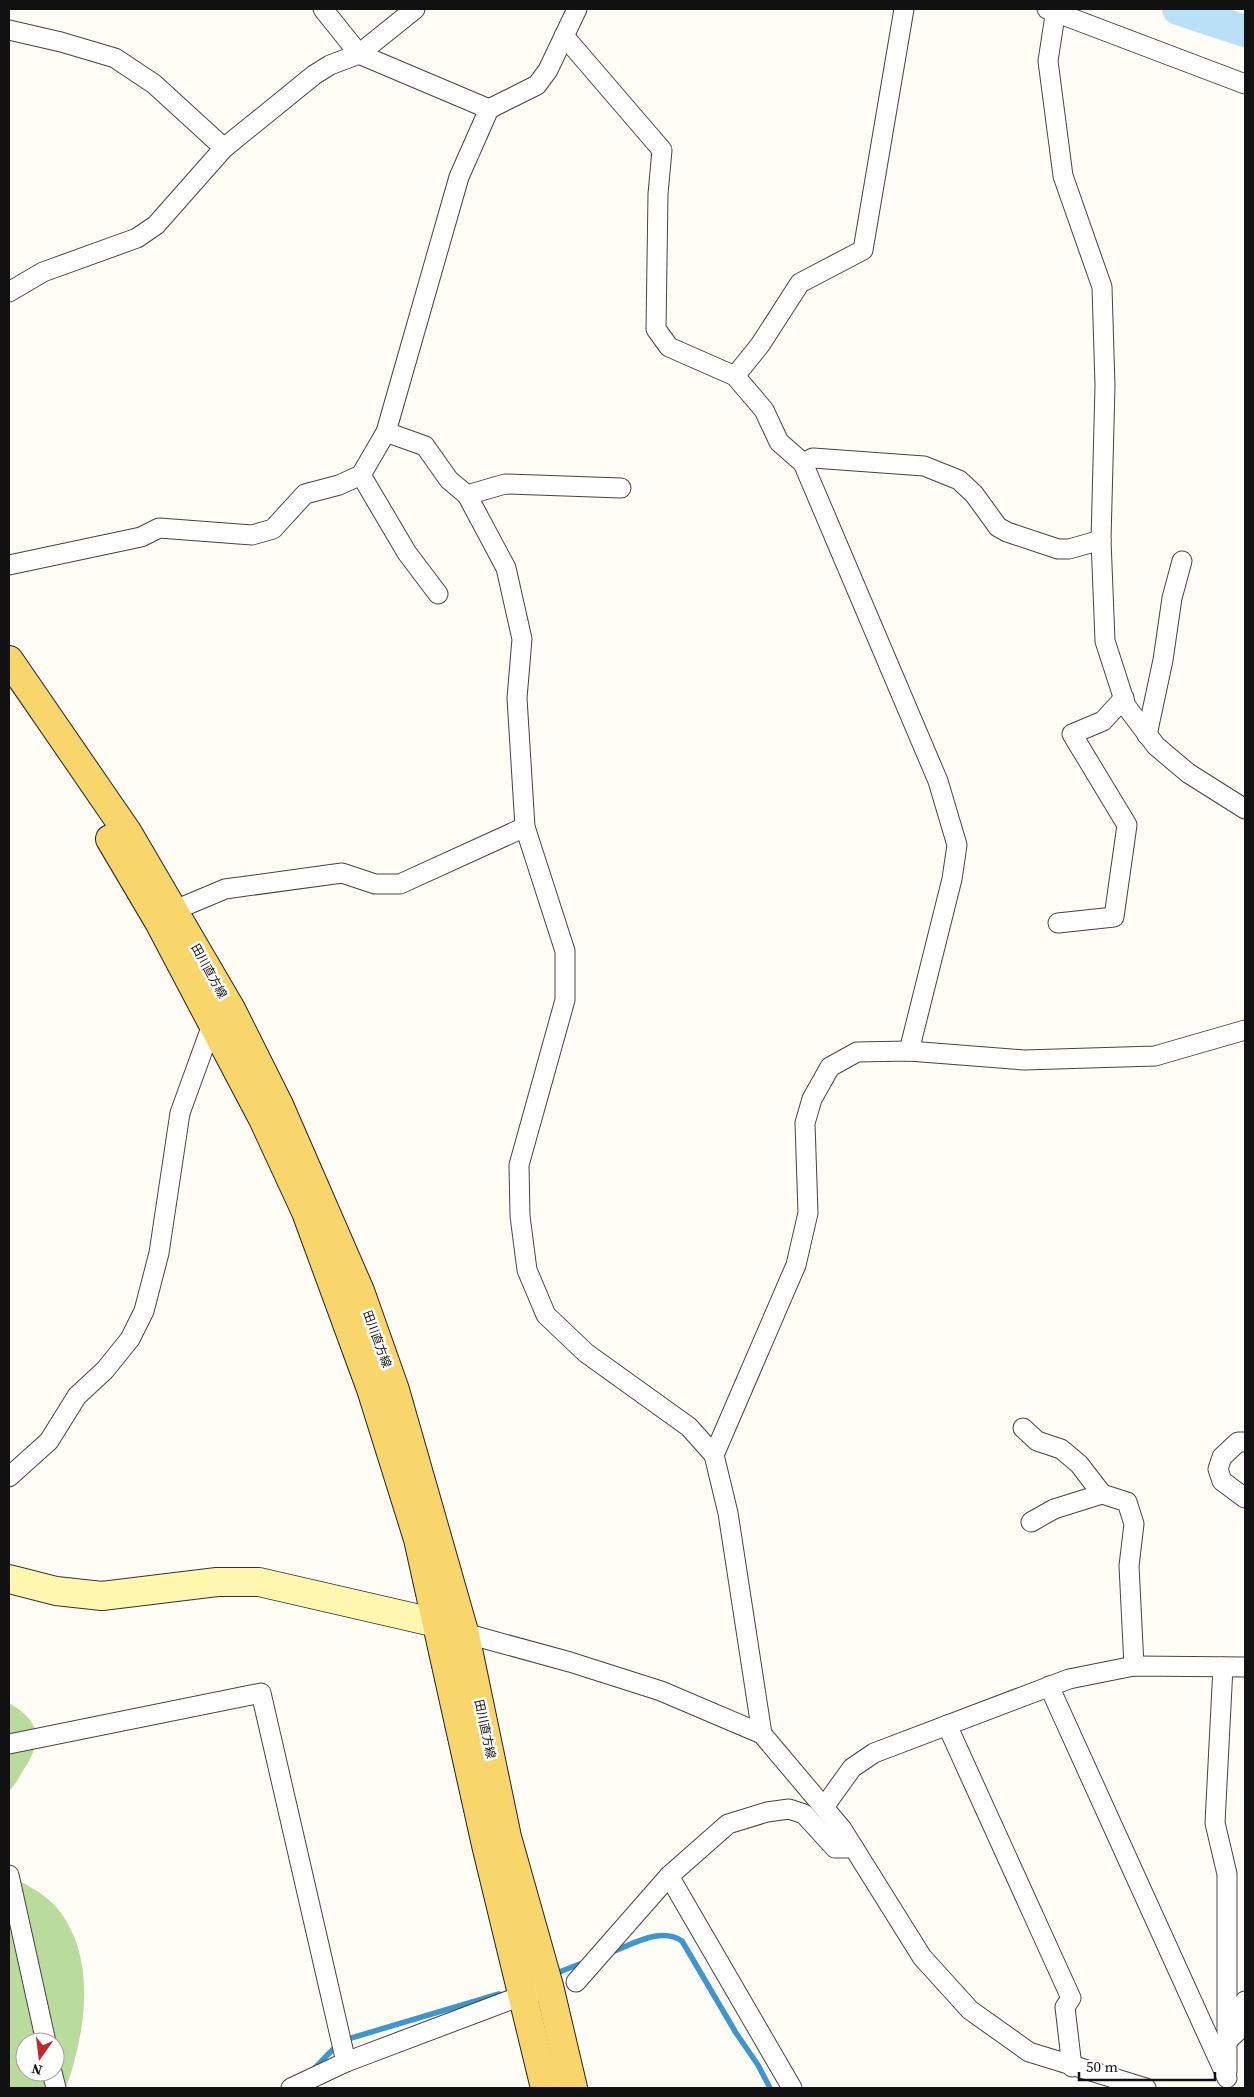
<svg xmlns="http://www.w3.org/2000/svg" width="1254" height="2097" font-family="'Source Serif 4','Noto Sans JP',serif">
	<rect width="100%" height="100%" fill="#fffdf5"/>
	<!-- forest -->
	<g fill="#b9dc9c" fill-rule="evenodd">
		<path d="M 9,1703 C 40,1721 44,1739 24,1769 C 20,1777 15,1785 9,1791 Z"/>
		<path d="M 9,1875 C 26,1885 49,1895 61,1913 C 97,1963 85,2034 66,2088 L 9,2088 ZM 25,2042 L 55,2042 L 55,2072 L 25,2072 Z"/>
	</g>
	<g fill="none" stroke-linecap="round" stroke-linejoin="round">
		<!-- stream -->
		<g stroke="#3f96cf" stroke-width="5.5">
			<path d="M 610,1953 C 631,1945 661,1926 682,1941 L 736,2033 L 758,2065 L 770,2088"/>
			<path d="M 554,1974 L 585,1962"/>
			<path d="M 312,2071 L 341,2041 L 499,1994"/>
		</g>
		<!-- river -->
		<path stroke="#b9e0f7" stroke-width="32" d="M 1178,9 L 1245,31"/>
		<defs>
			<g id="street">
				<path d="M 323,9 L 359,54 L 489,109"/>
				<path d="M 1047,9 L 1245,84"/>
				<path d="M 1056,9 L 1048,61 L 1063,176 L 1102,287 L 1105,386 L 1101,540 L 1105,641 L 1126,706 L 1156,746 L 1188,773 L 1245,809"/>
				<path d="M 9,30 L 61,42 L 115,58 L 154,84 L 224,148"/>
				<path d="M 564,36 L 662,150 L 658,194 L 656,329 L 669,347 L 735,376 L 764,410 L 779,442 L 803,463 L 938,781 L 957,845 L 952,879 L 909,1051"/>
				<path d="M 9,292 L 43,272 L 137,238 L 156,225 L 224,148 L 314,75 L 330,65 L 359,54 L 415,9"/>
				<path d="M 735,376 L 760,345 L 800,283 L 863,250 L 904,9"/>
				<path d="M 386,432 L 425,446 L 449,480 L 467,495 L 506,568 L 522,639 L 517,698 L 525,827 L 565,951 L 565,1000 L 519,1165 L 520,1216 L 527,1270 L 546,1315 L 586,1353 L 689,1427 L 714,1455 L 728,1513 L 762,1734"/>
				<path d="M 803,463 L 813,458 L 924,466 L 959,480 L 974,494 L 998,527 L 1007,532 L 1058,549 L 1069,549 L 1101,540"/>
				<path d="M 361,475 L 407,553 L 438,594"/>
				<path d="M 467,495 L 505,484 L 621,488"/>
				<path d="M 9,565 L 141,537 L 159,528 L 252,535 L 273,529 L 305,494 L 339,485 L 361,475 L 386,432 L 459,177 L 489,109 L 537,85 L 548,70 L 577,9"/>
				<path d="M 1147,735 L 1163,660 L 1172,598 L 1182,561"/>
				<path d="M 165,917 L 175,910 L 225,889 L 342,873 L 375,884 L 400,884 L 525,827"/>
				<path d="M 1058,923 L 1114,917 L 1127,825 L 1072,734 L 1103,721 L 1124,698"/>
				<path d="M 1023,1428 L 1037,1441 L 1061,1449 L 1079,1464 L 1102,1494"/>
				<path d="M 1245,1442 L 1238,1442 L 1222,1457 L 1218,1469 L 1222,1481 L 1245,1498"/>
				<path d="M 714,1455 L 796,1265 L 808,1213 L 805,1123 L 812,1099 L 830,1067 L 857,1052 L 909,1051 L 1024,1060 L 1155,1056 L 1245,1030"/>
				<path d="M 9,1477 L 49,1441 L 77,1396 L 105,1370 L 130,1339 L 144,1311 L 159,1253 L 180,1113 L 213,1022"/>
				<path d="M 1031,1522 L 1054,1509 L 1102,1494 L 1127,1502 L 1134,1524 L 1129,1566 L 1134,1666"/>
				<path d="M 457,1631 L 570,1662 L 661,1691 L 762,1734 L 842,1829 L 922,1957 L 970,2010 L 1029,2052 L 1146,2088"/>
				<path d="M 1223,1667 L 1215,1823 L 1227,1874 L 1227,2072"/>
				<path d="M 1049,1686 L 1227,2078"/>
				<path d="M 947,1725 L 1071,1998 L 1065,2007 L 1072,2067"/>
				<path d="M 9,1744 L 261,1693 L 346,2062"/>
				<path d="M 824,1807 L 852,1768 L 874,1753 L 1069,1679 L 1134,1666 L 1245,1667"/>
				<path d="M 9,1875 L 46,2042"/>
				<path d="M 669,1876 L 792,2088"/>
				<path d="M 576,1982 L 669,1876 L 728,1824 L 767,1812 L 789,1809 L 804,1814 L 835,1848 L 854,1848"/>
				<path d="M 1227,2041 L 1242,2027 L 1245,2001"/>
				<path d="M 52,2072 L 56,2088"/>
				<path d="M 291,2088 L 346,2062 L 534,1991"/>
			</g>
			<path id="secondary" d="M 9,1579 L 56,1591 L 102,1596 L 217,1582 L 259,1582 L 437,1623"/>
			<g id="primary">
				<path d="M 9,660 L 128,833 L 231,1009 L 279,1105 L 360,1291 L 395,1390 L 465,1635 L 507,1837 L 549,1986 L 573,2088"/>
				<path d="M 110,839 L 159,922 L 263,1119 L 306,1212 L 371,1389 L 418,1539 L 486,1845 L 545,2088"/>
			</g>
		</defs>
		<!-- street casing -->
		<use href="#street" stroke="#444" stroke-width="21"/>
		<!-- secondary casing -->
		<use href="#secondary" stroke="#333" stroke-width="30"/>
		<!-- primary casing -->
		<use href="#primary" stroke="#222" stroke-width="30"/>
		<!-- street -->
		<use href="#street" stroke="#fff" stroke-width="19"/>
		<!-- secondary -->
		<use href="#secondary" stroke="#fff6b0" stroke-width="28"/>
		<!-- primary -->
		<use href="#primary" stroke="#f9d66b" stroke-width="28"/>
	</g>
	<g text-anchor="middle" stroke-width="5" stroke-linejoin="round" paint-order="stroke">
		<!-- street labels -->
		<g font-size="12" fill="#111" stroke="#fff">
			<text transform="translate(209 971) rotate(61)" y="4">田川直方線</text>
			<text transform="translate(377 1339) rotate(70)" y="4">田川直方線</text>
			<text transform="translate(485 1729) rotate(78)" y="4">田川直方線</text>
		</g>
	</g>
	<!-- border -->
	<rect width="1254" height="2097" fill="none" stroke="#111111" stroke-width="20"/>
	<!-- north arrow -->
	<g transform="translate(40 2057) rotate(194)"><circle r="24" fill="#ffffff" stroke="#a0a0a0"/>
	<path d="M0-4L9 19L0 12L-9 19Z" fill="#c4262e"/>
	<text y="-8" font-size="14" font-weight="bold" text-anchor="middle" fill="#111111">N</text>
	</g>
	<!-- scale -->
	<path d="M1079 2072v8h136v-8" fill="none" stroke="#111111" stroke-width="2.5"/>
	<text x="1086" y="2072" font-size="15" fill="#111111" stroke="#ffffff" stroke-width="4" paint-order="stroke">50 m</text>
</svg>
